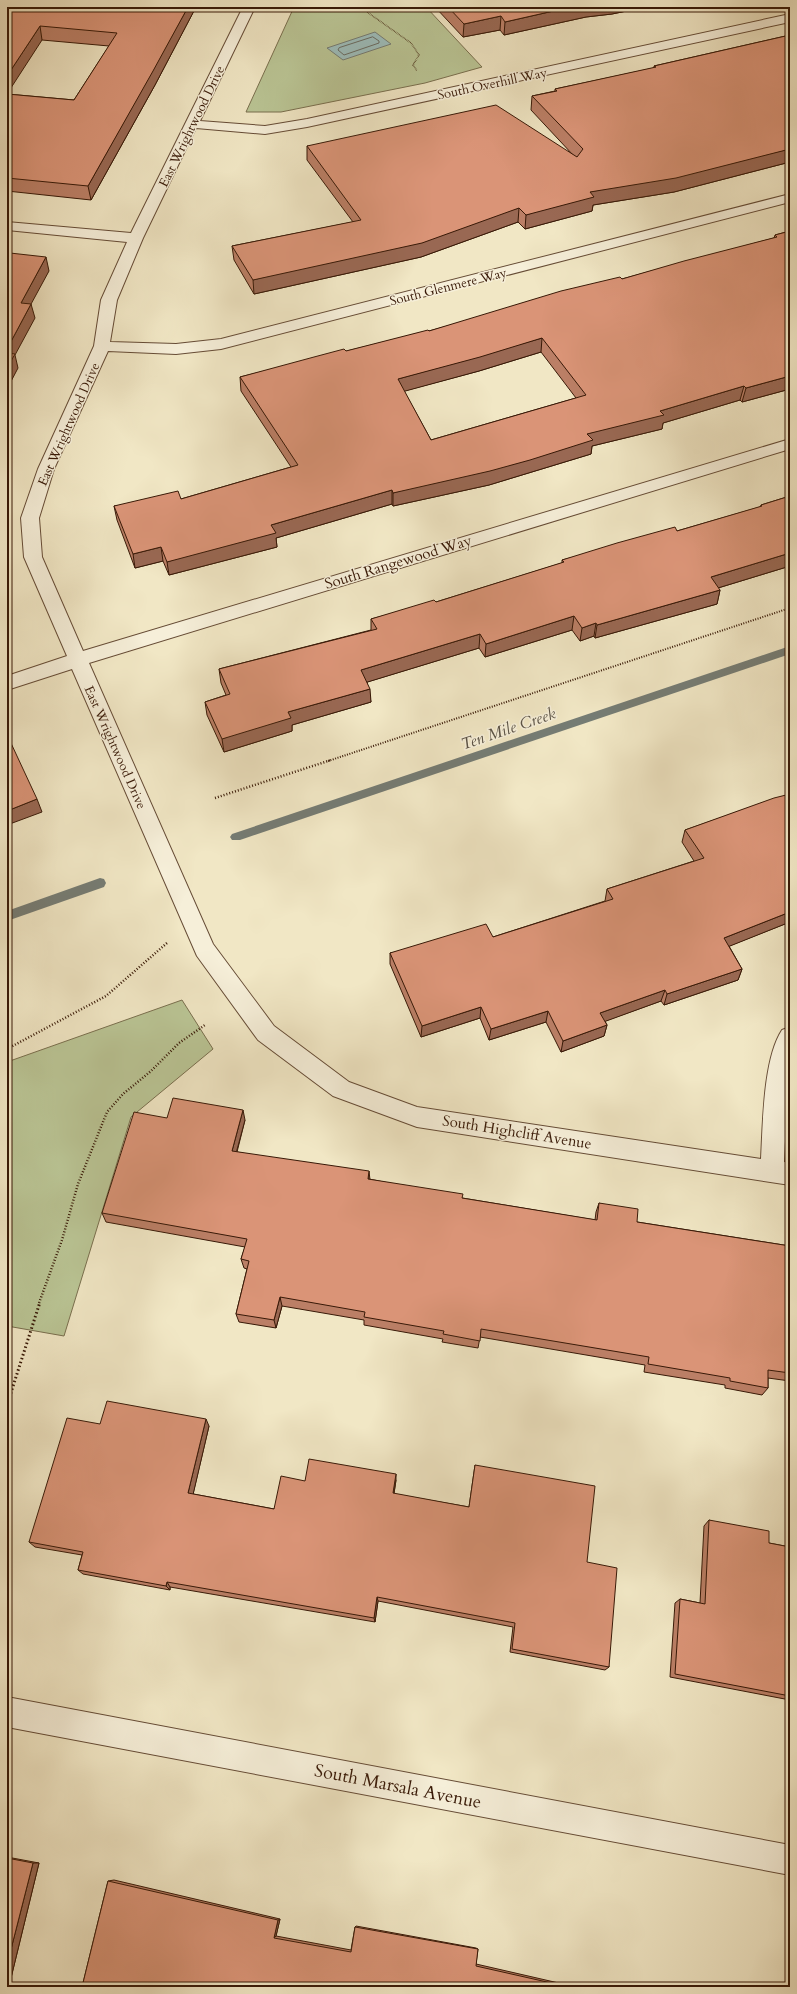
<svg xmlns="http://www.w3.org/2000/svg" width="797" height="1994" font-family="Cardo,serif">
	<rect width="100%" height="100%" fill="#f1e7c5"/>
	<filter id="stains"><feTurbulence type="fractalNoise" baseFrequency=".005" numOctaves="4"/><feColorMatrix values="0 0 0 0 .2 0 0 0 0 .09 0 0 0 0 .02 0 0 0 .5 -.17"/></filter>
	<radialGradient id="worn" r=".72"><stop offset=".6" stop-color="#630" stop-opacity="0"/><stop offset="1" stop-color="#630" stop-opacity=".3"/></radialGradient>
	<!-- green -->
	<g fill="#bac595" stroke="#796f4e">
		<path d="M 294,7 L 426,7 L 482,67 L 425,83 L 281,112 L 246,112 Z"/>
		<path d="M 182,1000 L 213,1049 L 131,1117 L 64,1336 L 7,1326 L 7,1062 Z"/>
	</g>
	<!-- water -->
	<path fill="#9dbebc" stroke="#757c74" d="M 375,32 L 391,44 L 343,60 L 327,48 Z"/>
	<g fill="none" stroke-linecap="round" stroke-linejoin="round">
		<!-- shore -->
		<path stroke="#6a6c62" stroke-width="1" d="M 373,37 L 379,41 L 379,43 L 344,55 L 338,50 L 339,48 Z"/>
		<!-- stream -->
		<g fill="#757c74" fill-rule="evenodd">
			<path d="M 790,646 L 790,654 L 240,840 L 232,840 L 230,837 L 232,834 Z"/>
			<path d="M 100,878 L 104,879 L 106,883 L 104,887 L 7,921 L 7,911 Z"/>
		</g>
		<defs>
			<g id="street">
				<path d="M 243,7 L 255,7 L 200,121 L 265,126 L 307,119 L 790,14 L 790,22 L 307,127 L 265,134 L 196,128 L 143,238 L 117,300 L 110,342 L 176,344 L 221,339 L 790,194 L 790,202 L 221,349 L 176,354 L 108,351 L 54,469 L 39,518 L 42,557 L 83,651 L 790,439 L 790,449 L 89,663 L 213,944 L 274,1026 L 349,1082 L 417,1107 L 761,1159 C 763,1124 763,1059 782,1030 L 790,1027 C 790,1073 786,1117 784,1162 L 790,1163 L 790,1185 L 417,1127 L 333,1096 L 258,1040 L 197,956 L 72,669 L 7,690 L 7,676 L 67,656 L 24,557 L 21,518 L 38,469 L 94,346 L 101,300 L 127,242 L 7,230 L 7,222 L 131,233 Z"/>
				<path d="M 7,1697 L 790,1845 L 790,1875 L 7,1727 Z"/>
			</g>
		</defs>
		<!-- street casing -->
		<use href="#street" stroke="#664c36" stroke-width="2"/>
		<!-- path-far3 -->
		<path stroke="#381907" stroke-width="1.5" stroke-dasharray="0.5 1" stroke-linecap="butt" d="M 360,7 L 411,43 L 419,55 L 413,65 L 417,71"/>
		<!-- path-far2 -->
		<path stroke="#381907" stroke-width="2" stroke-dasharray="1 1.5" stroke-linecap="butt" d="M 328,761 L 790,608"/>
		<!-- path-far1 -->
		<g stroke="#381907" stroke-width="2.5" stroke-dasharray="1 2" stroke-linecap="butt">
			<path d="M 215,798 L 331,760"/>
			<path d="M 7,1049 L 106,996 L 167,943"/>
			<path d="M 39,1303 L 62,1240 L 78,1184 L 107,1112 L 123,1094 L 151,1071 L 179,1043 L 205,1025"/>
		</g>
		<!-- path -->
		<path stroke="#381907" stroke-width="3" stroke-dasharray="1.5 2.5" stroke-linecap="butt" d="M 7,1405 L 40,1302"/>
		<!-- street -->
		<use href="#street" fill="#f6efd9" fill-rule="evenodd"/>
	</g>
	<!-- wall -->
	<g fill="#bb7f66" stroke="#381907" fill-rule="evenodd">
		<path d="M 15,7 L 196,7 L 155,85 L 91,200 L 7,191 L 7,94 L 74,100 L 109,46 L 42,40 Z"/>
		<path d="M 435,7 L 646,7 L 612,14 L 586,17 L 504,35 L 500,30 L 463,37 Z"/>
		<path d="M 790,35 L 790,162 L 674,192 L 593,205 L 592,211 L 525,229 L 518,222 L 421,257 L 254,294 L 234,260 L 232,246 L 353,222 L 307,160 L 307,146 L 573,155 L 531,110 L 532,96 L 555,91 L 555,89 L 654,68 L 654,66 Z"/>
		<path d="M 790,231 L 790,389 L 742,402 L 740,400 L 663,423 L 662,429 L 592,446 L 591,454 L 489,485 L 393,506 L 392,504 L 276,538 L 277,547 L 169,575 L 163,561 L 135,568 L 117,520 L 114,506 L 181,499 L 291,467 L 241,391 L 240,377 L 429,331 L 774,238 L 775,235 ZM 541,352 L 576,398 L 431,440 L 404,391 L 479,371 Z"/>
		<path d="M 790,496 L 790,566 L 718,588 L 720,590 L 717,604 L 595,638 L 594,636 L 580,641 L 572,630 L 485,657 L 479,648 L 367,682 L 371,702 L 292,725 L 292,731 L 224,752 L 207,715 L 205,702 L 226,695 L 221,683 L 219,669 L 371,630 L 371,619 L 436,602 L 562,563 L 562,560 L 677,531 L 760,507 L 761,505 Z"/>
		<path d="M 790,794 L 790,922 L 729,946 L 742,969 L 738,980 L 664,1005 L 661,1001 L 605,1021 L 607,1025 L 604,1036 L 561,1052 L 546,1022 L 489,1040 L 480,1018 L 421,1037 L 390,964 L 390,953 L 493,937 L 605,901 L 607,889 L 694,861 L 682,842 L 685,830 Z"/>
		<path d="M 167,1118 L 245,1120 L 237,1152 L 462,1198 L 595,1220 L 596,1212 L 599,1203 L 637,1222 L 790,1246 L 790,1381 L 768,1378 L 768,1388 L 762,1395 L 725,1388 L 725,1385 L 644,1372 L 645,1365 L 480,1337 L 478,1348 L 442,1342 L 443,1339 L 364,1325 L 364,1320 L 282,1306 L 276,1328 L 239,1322 L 236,1314 L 247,1269 L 244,1268 L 241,1259 L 245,1247 L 106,1222 L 102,1213 Z"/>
		<path d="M 100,1424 L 209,1426 L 193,1494 L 274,1509 L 305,1481 L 396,1480 L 394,1494 L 469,1507 L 475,1465 L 587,1562 L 609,1667 L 605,1670 L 510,1652 L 513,1627 L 378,1601 L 375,1622 L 170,1587 L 170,1590 L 83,1574 L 78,1570 L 82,1555 L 35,1547 L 29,1542 Z"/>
		<path d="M 709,1520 L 769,1543 L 790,1547 L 790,1700 L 670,1677 L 675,1603 L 680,1599 L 700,1603 L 704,1526 Z"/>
		<path d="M 7,1857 L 39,1863 L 10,1982 L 7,1982 Z"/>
		<path d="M 114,1880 L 280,1919 L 276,1936 L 351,1950 L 355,1927 L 356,1926 L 476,1948 L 478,1949 L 476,1964 L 576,1987 L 82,1987 L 108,1881 Z"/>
	</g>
	<!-- shaded-wall -->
	<g fill="#996853" stroke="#381907">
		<path d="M 188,7 L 196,7 L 155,85 L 91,200 L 88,186 Z"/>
		<path d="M 571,7 L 646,7 L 612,14 L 586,17 L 504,35 L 505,22 Z"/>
		<path d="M 501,16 L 500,30 L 463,37 L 464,24 Z"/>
		<path d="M 40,26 L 42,40 L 7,94 L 7,76 Z"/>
		<path d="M 790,149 L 790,162 L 674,192 L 593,205 L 592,211 L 525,229 L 526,215 L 590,192 Z"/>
		<path d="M 519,208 L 518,222 L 421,257 L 254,294 L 253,280 Z"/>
		<path d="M 46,257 L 49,271 L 24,317 L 21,303 Z"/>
		<path d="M 31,304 L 35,318 L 15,355 L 18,368 L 7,389 L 7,349 Z"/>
		<path d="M 542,338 L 541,352 L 479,371 L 398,393 L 398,379 Z"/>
		<path d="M 790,376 L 790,389 L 742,402 L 746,388 Z"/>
		<path d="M 744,386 L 740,400 L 663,423 L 662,429 L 592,446 L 591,454 L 489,485 L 393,506 L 393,493 L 587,434 L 660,411 Z"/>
		<path d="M 392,490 L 392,504 L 276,538 L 277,547 L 169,575 L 167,562 L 271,525 Z"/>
		<path d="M 161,547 L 163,561 L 135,568 L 133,554 Z"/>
		<path d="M 790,553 L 790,566 L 708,591 L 711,577 Z"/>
		<path d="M 720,590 L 717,604 L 595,638 L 597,625 Z"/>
		<path d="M 574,616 L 572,630 L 485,657 L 486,644 Z"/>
		<path d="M 596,623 L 594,636 L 580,641 L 582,628 Z"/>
		<path d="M 480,634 L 479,648 L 361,684 L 361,670 Z"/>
		<path d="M 370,689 L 371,702 L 292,725 L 292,731 L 224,752 L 222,739 L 288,712 Z"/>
		<path d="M 37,799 L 42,812 L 7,825 L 7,811 Z"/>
		<path d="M 790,912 L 790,922 L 720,950 L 724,938 Z"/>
		<path d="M 742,969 L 738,980 L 664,1005 L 667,994 Z"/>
		<path d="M 665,990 L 661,1001 L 598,1024 L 600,1013 Z"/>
		<path d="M 481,1007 L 480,1018 L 421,1037 L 422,1026 Z"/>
		<path d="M 548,1011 L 546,1022 L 489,1040 L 491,1029 Z"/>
		<path d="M 607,1025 L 604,1036 L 561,1052 L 563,1041 Z"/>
		<path d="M 243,1110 L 245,1120 L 234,1161 L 232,1151 Z"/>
		<path d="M 369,1171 L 370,1180 L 368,1179 Z"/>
		<path d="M 280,1297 L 282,1306 L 276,1328 L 274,1320 Z"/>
		<path d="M 206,1419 L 209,1426 L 192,1499 L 188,1493 Z"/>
		<path d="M 396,1474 L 396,1480 L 393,1499 L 393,1493 Z"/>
		<path d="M 167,1582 L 170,1587 L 170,1590 L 166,1586 Z"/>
		<path d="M 377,1597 L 378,1601 L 375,1622 L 374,1618 Z"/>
		<path d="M 33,1863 L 39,1863 L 10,1982 L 7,1982 L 7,1965 Z"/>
		<path d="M 280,1919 L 276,1936 L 274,1938 L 278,1920 Z"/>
	</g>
	<!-- building -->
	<g fill="#da9477" stroke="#381907" fill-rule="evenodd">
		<path d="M 15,7 L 188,7 L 153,71 L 88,186 L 7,178 L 7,94 L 74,100 L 117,33 L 40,26 L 7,76 L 7,18 Z"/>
		<path d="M 448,7 L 571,7 L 505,22 L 501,16 L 464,24 Z"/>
		<path d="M 790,35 L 790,149 L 676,178 L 590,192 L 594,197 L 526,215 L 519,208 L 422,243 L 253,280 L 232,246 L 361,220 L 307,146 L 496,105 L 577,157 L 583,149 L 532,96 L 557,91 L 555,89 L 656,67 L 654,66 Z"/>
		<path d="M 790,231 L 790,376 L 746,388 L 744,386 L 660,411 L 664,415 L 587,434 L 593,440 L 530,460 L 490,471 L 393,493 L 392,490 L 271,525 L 276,533 L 167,562 L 161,547 L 133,554 L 114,506 L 178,491 L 181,499 L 298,465 L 240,377 L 314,357 L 344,349 L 346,351 L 428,330 L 429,331 L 561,291 L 620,277 L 622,279 L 684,261 L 777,237 L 775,235 ZM 542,338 L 586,395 L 431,440 L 398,379 L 480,357 Z"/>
		<path d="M 10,253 L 46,257 L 21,303 L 31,304 L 7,349 L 7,259 Z"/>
		<path d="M 7,353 L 15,354 L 7,368 Z"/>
		<path d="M 790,496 L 790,553 L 711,577 L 720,590 L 597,625 L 596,623 L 582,628 L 574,616 L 486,644 L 480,634 L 361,670 L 370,689 L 288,712 L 291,718 L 222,739 L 205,702 L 230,694 L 219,669 L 377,629 L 371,619 L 434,600 L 436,602 L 564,562 L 562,560 L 617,543 L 675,527 L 677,531 L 762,506 L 761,505 Z"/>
		<path d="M 10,741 L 37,799 L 7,811 L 7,742 Z"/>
		<path d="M 790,794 L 790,912 L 724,938 L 742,969 L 667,994 L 665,990 L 600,1013 L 607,1025 L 563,1041 L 548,1011 L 491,1029 L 481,1007 L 422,1026 L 390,953 L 486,924 L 493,937 L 613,899 L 607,889 L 704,858 L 685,830 L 774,798 Z"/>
		<path d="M 173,1098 L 243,1110 L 232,1151 L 369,1171 L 368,1179 L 463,1194 L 462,1198 L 597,1220 L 599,1203 L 638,1209 L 637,1222 L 790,1246 L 790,1373 L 768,1370 L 768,1388 L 730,1381 L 730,1378 L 648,1364 L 649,1357 L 481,1329 L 480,1341 L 443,1334 L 444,1331 L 364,1317 L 365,1312 L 280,1297 L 274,1320 L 236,1314 L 249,1261 L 241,1259 L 247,1239 L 102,1213 L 134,1112 L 167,1118 Z"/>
		<path d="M 107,1401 L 206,1419 L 188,1493 L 274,1509 L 281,1476 L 305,1481 L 309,1459 L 396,1474 L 393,1493 L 469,1507 L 475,1465 L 595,1486 L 587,1562 L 617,1568 L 609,1667 L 512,1649 L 515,1623 L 377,1597 L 374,1618 L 167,1582 L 166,1586 L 78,1570 L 83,1552 L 29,1542 L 67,1418 L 100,1424 Z"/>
		<path d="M 709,1520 L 769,1531 L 769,1543 L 790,1547 L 790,1696 L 675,1674 L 680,1599 L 705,1604 Z"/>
		<path d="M 7,1858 L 33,1863 L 7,1965 Z"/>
		<path d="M 108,1881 L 278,1920 L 274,1938 L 351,1952 L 355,1927 L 478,1949 L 476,1966 L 569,1987 L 82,1987 Z"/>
	</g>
	<g text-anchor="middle" stroke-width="3" stroke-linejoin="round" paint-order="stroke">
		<!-- far-street labels -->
		<g font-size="13" fill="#381907" stroke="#f6efd9">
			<text transform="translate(492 83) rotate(-12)" y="5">South Overhill Way</text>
			<text transform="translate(191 126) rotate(-64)" y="5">East Wrightwood Drive</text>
			<text transform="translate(448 286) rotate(-14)" y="5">South Glenmere Way</text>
			<text transform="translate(68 424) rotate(-66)" y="5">East Wrightwood Drive</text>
			<text transform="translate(116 747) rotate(66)" y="5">East Wrightwood Drive</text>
		</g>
		<!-- street labels -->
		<g font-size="15" fill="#381907" stroke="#f6efd9">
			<text transform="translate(398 562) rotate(-17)" y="5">South Rangewood Way</text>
			<text transform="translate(517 1132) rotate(9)" y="5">South Highcliff Avenue</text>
		</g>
		<!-- water labels -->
		<g font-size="16" font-style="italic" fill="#5b5346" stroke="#f6efd9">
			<text transform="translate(508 728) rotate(-19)" y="6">Ten Mile Creek</text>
		</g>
		<!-- near-street labels -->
		<g font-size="18" fill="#381907" stroke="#f6efd9">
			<text transform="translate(398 1786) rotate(11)" y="6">South Marsala Avenue</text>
		</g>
	</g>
	<!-- margin -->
	<rect width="797" height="1994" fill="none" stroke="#f1e7c5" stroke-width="24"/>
	<rect x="8" y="8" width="781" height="1978" fill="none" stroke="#381907" stroke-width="2"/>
	<rect x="12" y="12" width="773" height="1970" fill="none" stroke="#381907"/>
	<rect width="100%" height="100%" filter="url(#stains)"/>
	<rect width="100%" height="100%" fill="url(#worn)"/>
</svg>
